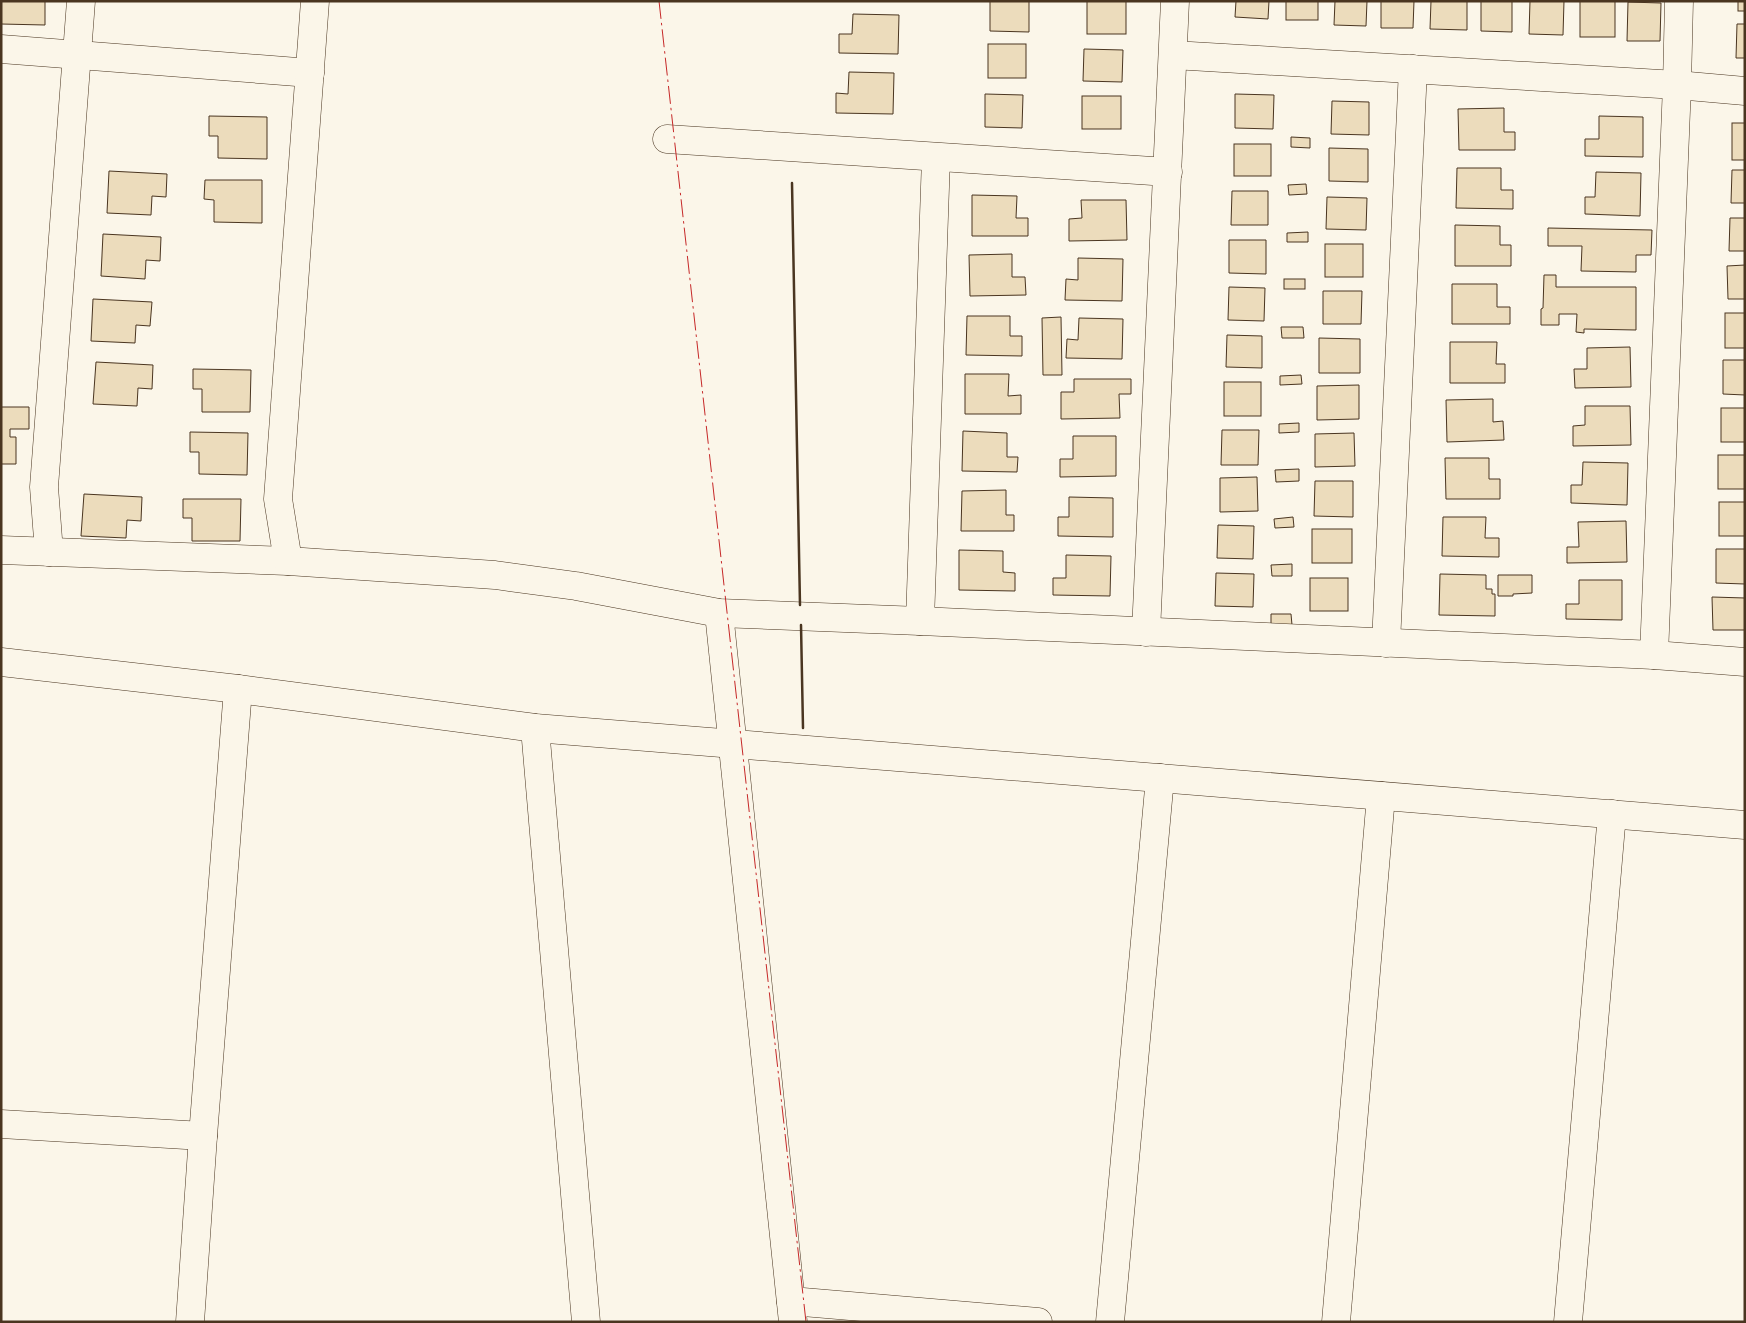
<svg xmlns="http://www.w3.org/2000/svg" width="1746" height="1323" font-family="'Exo 2',sans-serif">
	<rect width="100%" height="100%" fill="#fbf6e9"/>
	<!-- building -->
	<g fill="#ecdcbc" stroke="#4a3520">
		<path d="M 1,1 L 45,1 L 45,25 L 1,24 Z"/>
		<path d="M 990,1 L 1029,1 L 1029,32 L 990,31 Z"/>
		<rect x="1087" y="1" width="39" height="33"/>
		<path d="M 1236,1 L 1269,1 L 1268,19 L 1235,17 Z"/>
		<rect x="1286" y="1" width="32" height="19"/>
		<path d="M 1335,1 L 1367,1 L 1366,26 L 1334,25 Z"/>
		<path d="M 1381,1 L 1414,1 L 1413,28 L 1381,28 Z"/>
		<path d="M 1431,1 L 1467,1 L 1467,30 L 1430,29 Z"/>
		<path d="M 1481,1 L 1512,1 L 1512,32 L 1481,31 Z"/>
		<path d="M 1530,1 L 1564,1 L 1563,35 L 1529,34 Z"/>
		<rect x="1580" y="1" width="35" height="36"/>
		<rect x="1738" y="1" width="7" height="10"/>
		<path d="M 1628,2 L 1661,3 L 1660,41 L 1627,41 Z"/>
		<path d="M 853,14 L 899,15 L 898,54 L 839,53 L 839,34 L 852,34 Z"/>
		<path d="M 1737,24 L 1745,24 L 1745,58 L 1736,58 Z"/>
		<rect x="988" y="44" width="38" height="34"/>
		<path d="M 1084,49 L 1123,50 L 1122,82 L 1083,81 Z"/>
		<path d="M 849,72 L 894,73 L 893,114 L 836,113 L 836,93 L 848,94 Z"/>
		<path d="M 985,94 L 1023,95 L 1022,128 L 985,127 Z"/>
		<path d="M 1235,94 L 1274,95 L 1273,129 L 1235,128 Z"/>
		<rect x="1082" y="96" width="39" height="33"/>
		<path d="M 1332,101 L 1369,102 L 1369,135 L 1331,134 Z"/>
		<path d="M 1504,108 L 1504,132 L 1515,132 L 1515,150 L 1459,150 L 1458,109 Z"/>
		<path d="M 209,116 L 267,117 L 267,159 L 218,158 L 218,136 L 209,136 Z"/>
		<path d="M 1599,116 L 1643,117 L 1643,157 L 1585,156 L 1585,139 L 1599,139 Z"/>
		<rect x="1732" y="123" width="13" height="37"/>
		<path d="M 1291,137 L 1310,138 L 1310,148 L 1291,147 Z"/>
		<rect x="1234" y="144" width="37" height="32"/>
		<path d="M 1329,148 L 1368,149 L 1368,182 L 1329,181 Z"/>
		<path d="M 1457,168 L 1501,168 L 1501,190 L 1513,190 L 1513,209 L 1456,208 Z"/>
		<path d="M 1732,170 L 1745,170 L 1745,203 L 1731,203 Z"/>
		<path d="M 109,171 L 167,174 L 166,197 L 152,196 L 151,215 L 107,213 Z"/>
		<path d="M 1596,172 L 1641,173 L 1640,216 L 1585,214 L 1585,197 L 1595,197 Z"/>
		<path d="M 205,180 L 262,180 L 262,223 L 214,222 L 214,200 L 204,199 Z"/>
		<path d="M 1306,184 L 1307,194 L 1289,195 L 1288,185 Z"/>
		<path d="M 1232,191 L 1268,191 L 1268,225 L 1231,225 Z"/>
		<path d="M 972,195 L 1017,196 L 1016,218 L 1028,218 L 1028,236 L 972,236 Z"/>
		<path d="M 1327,197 L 1367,198 L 1366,230 L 1326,229 Z"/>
		<path d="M 1081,200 L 1126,200 L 1127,240 L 1069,241 L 1069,219 L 1082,218 Z"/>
		<path d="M 1730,218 L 1745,218 L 1745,251 L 1729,251 Z"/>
		<path d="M 1455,225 L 1500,226 L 1500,245 L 1511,245 L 1511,266 L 1455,266 Z"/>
		<path d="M 1548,228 L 1652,230 L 1651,255 L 1636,255 L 1636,272 L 1581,271 L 1582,246 L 1548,246 Z"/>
		<path d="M 1308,232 L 1308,242 L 1287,242 L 1287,233 Z"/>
		<path d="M 103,234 L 161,237 L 160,261 L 146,260 L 145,279 L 101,276 Z"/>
		<path d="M 1229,240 L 1266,240 L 1266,274 L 1229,273 Z"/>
		<rect x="1325" y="244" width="38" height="33"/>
		<path d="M 1012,254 L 1012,277 L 1025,277 L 1026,295 L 970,296 L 969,255 Z"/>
		<path d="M 1078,258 L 1123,259 L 1122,301 L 1065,300 L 1066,279 L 1078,280 Z"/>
		<path d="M 1745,265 L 1745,299 L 1728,299 L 1727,266 Z"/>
		<path d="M 1544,275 L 1556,275 L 1556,287 L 1636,287 L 1636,330 L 1584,329 L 1584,333 L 1576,332 L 1577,314 L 1559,314 L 1559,325 L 1541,325 L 1541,309 L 1543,308 Z"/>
		<rect x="1284" y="279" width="21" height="10"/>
		<path d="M 1452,284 L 1497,284 L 1497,307 L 1510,307 L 1510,324 L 1452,324 Z"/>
		<path d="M 1229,287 L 1265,288 L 1264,321 L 1228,320 Z"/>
		<path d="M 1323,291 L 1362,291 L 1361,324 L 1323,324 Z"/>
		<path d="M 93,299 L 152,302 L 150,326 L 136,325 L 135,343 L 91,341 Z"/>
		<rect x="1725" y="313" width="20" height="35"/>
		<path d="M 967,316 L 1010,316 L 1010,336 L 1022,336 L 1022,356 L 966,355 Z"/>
		<path d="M 1061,317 L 1062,375 L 1043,375 L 1042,318 Z"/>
		<path d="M 1079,318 L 1123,319 L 1122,359 L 1066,358 L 1067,339 L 1078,340 Z"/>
		<path d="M 1281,327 L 1303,327 L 1304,338 L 1282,338 Z"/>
		<path d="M 1227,335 L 1262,336 L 1262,368 L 1226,367 Z"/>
		<path d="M 1319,338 L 1360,339 L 1360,373 L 1319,373 Z"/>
		<path d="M 1450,342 L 1497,342 L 1496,364 L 1505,364 L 1505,383 L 1450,383 Z"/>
		<path d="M 1630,347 L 1631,387 L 1575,388 L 1574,369 L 1587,369 L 1587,348 Z"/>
		<path d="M 1723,360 L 1745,360 L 1745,395 L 1723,394 Z"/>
		<path d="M 96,362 L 153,365 L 152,389 L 138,388 L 137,406 L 93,404 Z"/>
		<path d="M 193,369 L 251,370 L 250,412 L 202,412 L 202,389 L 193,389 Z"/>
		<path d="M 965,374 L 1009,374 L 1008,396 L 1021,395 L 1021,414 L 965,414 Z"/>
		<path d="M 1301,375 L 1302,384 L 1280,385 L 1280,376 Z"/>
		<path d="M 1074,379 L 1131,379 L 1131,394 L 1119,394 L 1120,418 L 1061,419 L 1061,392 L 1074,392 Z"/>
		<rect x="1224" y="382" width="37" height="34"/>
		<path d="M 1359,385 L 1359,419 L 1317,420 L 1317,386 Z"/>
		<path d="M 1493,399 L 1493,422 L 1503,421 L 1504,440 L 1447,442 L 1446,400 Z"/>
		<path d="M 1585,406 L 1630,406 L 1631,445 L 1573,446 L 1573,426 L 1585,425 Z"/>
		<path d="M 1,407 L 29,407 L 29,429 L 10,429 L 10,437 L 16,437 L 16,464 L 1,464 Z"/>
		<rect x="1721" y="408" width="24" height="34"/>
		<path d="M 1299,423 L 1299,432 L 1279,433 L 1279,424 Z"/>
		<path d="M 1222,430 L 1259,430 L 1258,465 L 1221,465 Z"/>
		<path d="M 963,431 L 1007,433 L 1007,457 L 1018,457 L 1017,472 L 962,471 Z"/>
		<path d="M 190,432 L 248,433 L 247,475 L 199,474 L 199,452 L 190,452 Z"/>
		<path d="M 1354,433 L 1355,466 L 1315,467 L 1315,434 Z"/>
		<path d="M 1073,436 L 1116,436 L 1116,476 L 1060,477 L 1060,459 L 1073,459 Z"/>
		<rect x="1718" y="455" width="27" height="34"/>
		<path d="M 1445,458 L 1489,458 L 1489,479 L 1500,479 L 1500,499 L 1446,499 Z"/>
		<path d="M 1583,462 L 1628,463 L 1627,505 L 1571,503 L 1571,485 L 1582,485 Z"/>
		<path d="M 1299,469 L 1299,481 L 1276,482 L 1275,470 Z"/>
		<path d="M 1257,477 L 1258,511 L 1220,512 L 1220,478 Z"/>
		<path d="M 1315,481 L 1353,481 L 1353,517 L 1314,516 Z"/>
		<path d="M 1006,490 L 1006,515 L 1014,515 L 1014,531 L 961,531 L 962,491 Z"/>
		<path d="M 84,494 L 142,497 L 141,521 L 127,520 L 126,538 L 81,536 Z"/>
		<path d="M 1069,497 L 1113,498 L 1113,537 L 1058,536 L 1058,517 L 1069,517 Z"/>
		<path d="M 183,499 L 241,499 L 240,541 L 192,541 L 192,518 L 183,518 Z"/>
		<rect x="1719" y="502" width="26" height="34"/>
		<path d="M 1293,517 L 1294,527 L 1275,528 L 1274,519 Z"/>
		<path d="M 1443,517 L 1486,517 L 1485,538 L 1499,538 L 1499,557 L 1442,556 Z"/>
		<path d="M 1626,521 L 1627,562 L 1567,563 L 1567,547 L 1579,547 L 1578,522 Z"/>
		<path d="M 1218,525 L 1254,526 L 1253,559 L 1217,558 Z"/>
		<rect x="1312" y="529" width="40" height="34"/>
		<path d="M 1716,549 L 1745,549 L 1745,584 L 1716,583 Z"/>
		<path d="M 959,550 L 1003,551 L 1003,572 L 1015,573 L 1015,591 L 959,590 Z"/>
		<path d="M 1066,555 L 1111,556 L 1110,596 L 1053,595 L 1053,578 L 1066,578 Z"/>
		<path d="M 1292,564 L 1292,576 L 1272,576 L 1271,565 Z"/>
		<path d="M 1216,573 L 1254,574 L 1253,607 L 1215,606 Z"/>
		<path d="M 1440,574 L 1486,575 L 1486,589 L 1492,589 L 1492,594 L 1495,594 L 1495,616 L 1439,615 Z"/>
		<path d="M 1498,575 L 1532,575 L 1532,593 L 1513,594 L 1513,596 L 1498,596 Z"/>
		<rect x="1310" y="578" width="38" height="33"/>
		<path d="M 1579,580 L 1622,580 L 1622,620 L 1566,619 L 1566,604 L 1579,604 Z"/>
		<path d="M 1712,597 L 1745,598 L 1745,630 L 1713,630 Z"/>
		<path d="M 1271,614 L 1291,614 L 1292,625 L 1271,625 Z"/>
	</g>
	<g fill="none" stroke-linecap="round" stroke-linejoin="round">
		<defs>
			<g id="minor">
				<path d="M 1,49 L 310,73"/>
				<path d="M 1173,55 L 1677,85 L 1745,91"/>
				<path d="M 667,139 L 1168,172"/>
				<path d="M 1,550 L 288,561 L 495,575 L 576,586 L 719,613 L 920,621 L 1654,655 L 1745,662"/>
				<path d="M 49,552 L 44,487 L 81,1"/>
				<path d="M 288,561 L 278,499 L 315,1"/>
				<path d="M 719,613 L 793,1322"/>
				<path d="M 920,621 L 936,158"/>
				<path d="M 1146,632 L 1175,1"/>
				<path d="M 1386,643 L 1413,69"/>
				<path d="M 1654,655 L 1677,85 L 1679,1"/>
				<path d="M 1,662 L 238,689 L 535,728 L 1745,825"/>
				<path d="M 535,728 L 586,1322"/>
				<path d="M 1,1124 L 203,1136"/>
				<path d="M 791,1301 L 1038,1322"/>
				<path d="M 190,1322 L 203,1136 L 238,689"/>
				<path d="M 1110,1322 L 1160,778"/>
				<path d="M 1336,1322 L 1381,796"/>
				<path d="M 1568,1322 L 1612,814"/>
			</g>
		</defs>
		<!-- minor casing -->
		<use href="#minor" stroke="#4a3520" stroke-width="29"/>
		<!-- minor -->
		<use href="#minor" stroke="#fbf6e9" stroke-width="28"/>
		<!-- wall -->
		<g stroke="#4a3520" stroke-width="2.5">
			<path d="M 792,183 L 800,605"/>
			<path d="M 801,625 L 803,728"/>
		</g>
		<!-- power -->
		<path stroke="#c62828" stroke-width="1" stroke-dasharray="18 4 2.5 4" stroke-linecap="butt" d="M 659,1 L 806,1322"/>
	</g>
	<!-- border -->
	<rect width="1746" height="1323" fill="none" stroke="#4a3520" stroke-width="5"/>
</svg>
